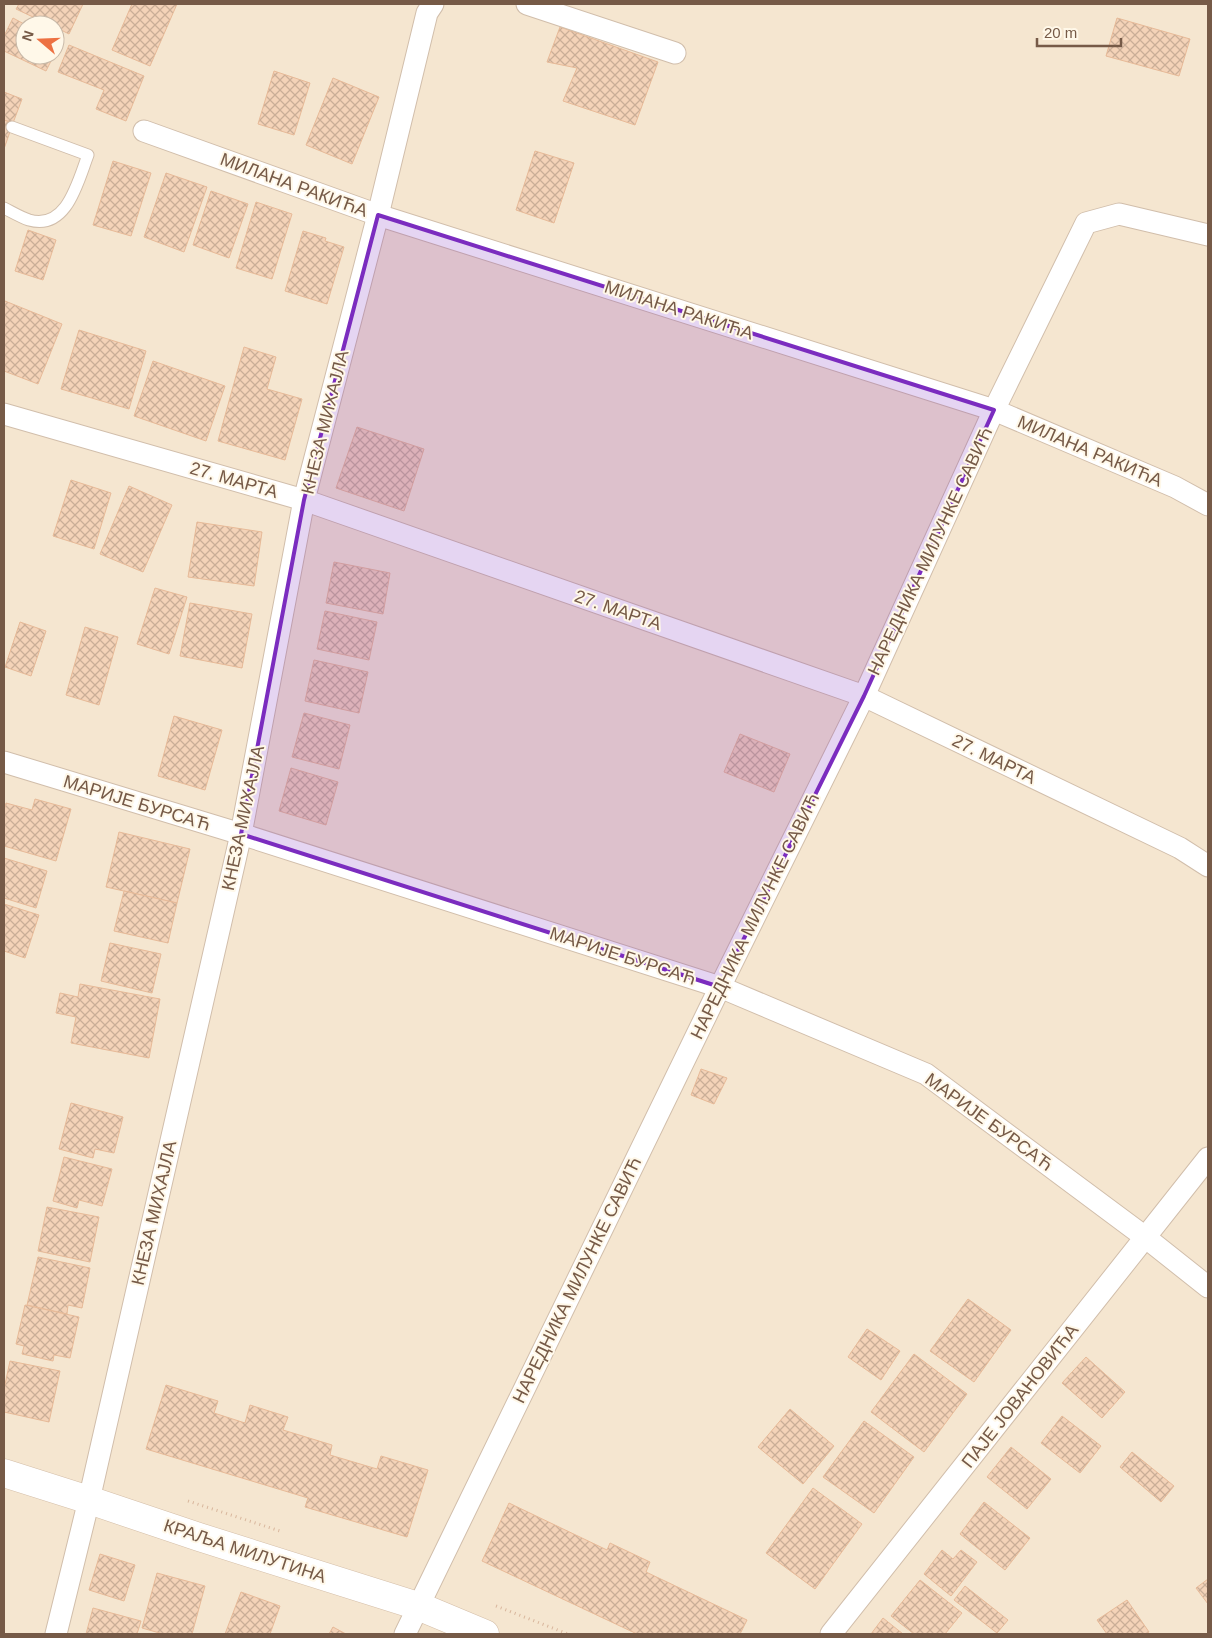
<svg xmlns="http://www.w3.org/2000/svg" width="1212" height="1638" font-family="Helvetica,sans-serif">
	<defs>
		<pattern id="building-cross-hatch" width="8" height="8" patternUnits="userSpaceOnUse" patternTransform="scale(1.25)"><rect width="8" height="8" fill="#f4d3b8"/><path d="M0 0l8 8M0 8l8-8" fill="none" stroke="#caae97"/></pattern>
	</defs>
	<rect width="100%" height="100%" fill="#fdf4e2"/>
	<!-- residential -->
	<path fill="#f5e6d0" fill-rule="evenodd" d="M 4,4 L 1208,4 L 1208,1634 L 4,1634 ZM 25,25 L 55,25 L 55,55 L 25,55 Z"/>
	<!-- building -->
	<g fill="url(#building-cross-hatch)" stroke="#e7ba98">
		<path d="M 19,4 L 83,4 L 69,34 L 55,27 L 55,25 L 50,25 L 16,9 Z"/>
		<path d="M 132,4 L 177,4 L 150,66 L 112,50 Z"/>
		<path d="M 13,18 L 26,25 L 25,55 L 54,55 L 46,71 L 4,51 L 4,36 Z"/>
		<path d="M 1117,18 L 1190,39 L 1179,76 L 1106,56 Z"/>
		<path d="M 560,27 L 658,62 L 635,125 L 563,101 L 577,68 L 547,62 Z"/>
		<path d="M 69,45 L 144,76 L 126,121 L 96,109 L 104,90 L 58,72 Z"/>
		<path d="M 274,71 L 310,83 L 294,135 L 258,124 Z"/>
		<path d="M 333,78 L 379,97 L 352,164 L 306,145 Z"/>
		<path d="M 4,92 L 22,99 L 13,123 L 4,120 Z"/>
		<path d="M 4,120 L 13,123 L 4,149 Z"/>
		<path d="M 535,151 L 574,163 L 554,223 L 516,210 Z"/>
		<path d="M 113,161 L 151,173 L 131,236 L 93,225 Z"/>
		<path d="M 166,173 L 207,187 L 184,252 L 144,237 Z"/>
		<path d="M 211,191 L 248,204 L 229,258 L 193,245 Z"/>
		<path d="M 256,202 L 292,214 L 272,279 L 236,268 Z"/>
		<path d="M 28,230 L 56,240 L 43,280 L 15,271 Z"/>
		<path d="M 303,231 L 326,238 L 325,241 L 344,247 L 327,304 L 285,291 Z"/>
		<path d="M 5,301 L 62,324 L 38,384 L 4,371 L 4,304 Z"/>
		<path d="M 79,330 L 146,351 L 129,409 L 61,389 Z"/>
		<path d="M 244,347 L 276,357 L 267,389 L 302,399 L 285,460 L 218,441 Z"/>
		<path d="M 153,361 L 225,386 L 206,441 L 134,416 Z"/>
		<path d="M 357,427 L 424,449 L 404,511 L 336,488 Z"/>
		<path d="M 71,480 L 111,493 L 94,549 L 53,536 Z"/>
		<path d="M 129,486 L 172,505 L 143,572 L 100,554 Z"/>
		<path d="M 197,522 L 262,532 L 254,586 L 188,577 Z"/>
		<path d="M 334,562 L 390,573 L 383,614 L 326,603 Z"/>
		<path d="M 155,588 L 187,597 L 169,654 L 137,644 Z"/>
		<path d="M 190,603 L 252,614 L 242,668 L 180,656 Z"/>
		<path d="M 325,611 L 377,622 L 369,660 L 317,649 Z"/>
		<path d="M 20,622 L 46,631 L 31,676 L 5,667 Z"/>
		<path d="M 85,627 L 118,637 L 99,705 L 66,695 Z"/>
		<path d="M 314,660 L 368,672 L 359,713 L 305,701 Z"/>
		<path d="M 304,713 L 350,725 L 339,769 L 292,757 Z"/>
		<path d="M 174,716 L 222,730 L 205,790 L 158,776 Z"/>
		<path d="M 740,734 L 790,754 L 774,792 L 724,772 Z"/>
		<path d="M 291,768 L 338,782 L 326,825 L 279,811 Z"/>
		<path d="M 35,799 L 71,809 L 56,861 L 4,846 L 4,810 L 6,803 L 32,810 Z"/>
		<path d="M 119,832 L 190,849 L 177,903 L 106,887 Z"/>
		<path d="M 4,858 L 47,871 L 36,908 L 4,898 Z"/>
		<path d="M 124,891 L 177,903 L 168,943 L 114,931 Z"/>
		<path d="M 4,904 L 39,915 L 25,958 L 4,951 Z"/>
		<path d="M 110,943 L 161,954 L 152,993 L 101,981 Z"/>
		<path d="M 80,984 L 160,999 L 149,1058 L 71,1043 L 76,1017 L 56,1013 L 60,993 L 78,997 Z"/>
		<path d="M 701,1069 L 727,1078 L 714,1104 L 691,1095 Z"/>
		<path d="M 71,1103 L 123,1117 L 114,1153 L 95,1149 L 93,1158 L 59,1149 Z"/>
		<path d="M 64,1157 L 112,1169 L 102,1206 L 79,1200 L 77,1208 L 53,1201 Z"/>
		<path d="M 47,1207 L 99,1217 L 90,1262 L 38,1251 Z"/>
		<path d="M 38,1257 L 90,1268 L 82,1308 L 68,1305 L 67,1314 L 27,1305 Z"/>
		<path d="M 968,1299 L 1011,1330 L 974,1382 L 930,1351 Z"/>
		<path d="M 25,1305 L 79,1317 L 70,1358 L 54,1355 L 53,1361 L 22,1354 L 24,1346 L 16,1344 Z"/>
		<path d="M 867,1329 L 900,1351 L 881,1380 L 848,1357 Z"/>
		<path d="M 914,1354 L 967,1394 L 924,1452 L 871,1412 Z"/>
		<path d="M 1086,1357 L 1125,1392 L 1102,1418 L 1062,1383 Z"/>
		<path d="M 10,1361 L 60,1371 L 49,1422 L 4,1412 L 4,1389 Z"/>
		<path d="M 166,1385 L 218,1401 L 214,1413 L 245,1423 L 250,1405 L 288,1417 L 283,1430 L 332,1445 L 330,1455 L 377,1469 L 381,1456 L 428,1470 L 407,1537 L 305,1507 L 308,1498 L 146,1449 Z"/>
		<path d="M 790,1409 L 834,1446 L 803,1484 L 758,1447 Z"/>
		<path d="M 1062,1416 L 1101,1446 L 1080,1473 L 1041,1443 Z"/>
		<path d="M 864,1421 L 914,1457 L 874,1513 L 823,1477 Z"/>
		<path d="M 1011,1447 L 1051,1479 L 1027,1509 L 987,1477 Z"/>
		<path d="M 1132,1452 L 1174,1486 L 1161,1502 L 1120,1467 Z"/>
		<path d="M 813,1488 L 862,1524 L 815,1589 L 766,1553 Z"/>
		<path d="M 984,1502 L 1030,1538 L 1005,1570 L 960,1534 Z"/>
		<path d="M 509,1503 L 607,1550 L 610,1543 L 650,1562 L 646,1572 L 747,1620 L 740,1634 L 637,1634 L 482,1561 Z"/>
		<path d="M 942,1550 L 953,1559 L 961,1550 L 977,1562 L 951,1596 L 924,1574 Z"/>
		<path d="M 100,1554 L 135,1565 L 124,1601 L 89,1590 Z"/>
		<path d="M 157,1573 L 205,1586 L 192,1634 L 163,1634 L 142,1628 Z"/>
		<path d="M 1208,1579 L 1208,1604 L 1196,1588 Z"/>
		<path d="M 920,1580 L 962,1613 L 945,1634 L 914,1634 L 891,1616 Z"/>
		<path d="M 965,1586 L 1008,1620 L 997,1633 L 954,1600 Z"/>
		<path d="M 241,1592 L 280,1606 L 270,1634 L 225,1634 Z"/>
		<path d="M 1127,1600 L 1149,1632 L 1146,1634 L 1107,1634 L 1097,1620 Z"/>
		<path d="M 93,1608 L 141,1621 L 137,1634 L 86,1634 Z"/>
		<path d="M 883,1618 L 903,1634 L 871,1634 Z"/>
		<path d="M 333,1627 L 346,1634 L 329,1634 Z"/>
	</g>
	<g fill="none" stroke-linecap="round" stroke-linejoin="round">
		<defs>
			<path id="lane" d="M 4,208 C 12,212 20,217 29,220 C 67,231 78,181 88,155 L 12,127"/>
			<g id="street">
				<path d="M 527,4 L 675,53"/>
				<path d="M 144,131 L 378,215 L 994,410 L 1175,487 L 1208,505"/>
				<path d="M 4,414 L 304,500 L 864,696 L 1180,848 L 1208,866"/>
				<path d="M 4,762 L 241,834 L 720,987 L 926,1074 L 1145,1237 L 1208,1287"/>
				<path d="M 56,1634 L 89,1500 L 241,834 L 304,500 L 378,215 L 427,13 L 433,4"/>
				<path d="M 405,1634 L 720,987 L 864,696 L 994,410 L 1086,223 L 1119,214 L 1208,235"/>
				<path d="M 831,1634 L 1208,1158"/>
			</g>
			<path id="secondary" d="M 4,1473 L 89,1500 L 199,1537 L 418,1606 L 485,1634"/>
		</defs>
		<!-- lane casing -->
		<use href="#lane" stroke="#d1beab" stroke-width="13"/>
		<!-- street casing -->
		<use href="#street" stroke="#d1beab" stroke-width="23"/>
		<!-- secondary casing -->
		<use href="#secondary" stroke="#d4bea8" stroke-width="29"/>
		<!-- path -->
		<g stroke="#d8b69c" stroke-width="3" stroke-dasharray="1 4" stroke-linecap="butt">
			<path d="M 188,1501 L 280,1531"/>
			<path d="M 496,1606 L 568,1634"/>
		</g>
		<!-- lane -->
		<use href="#lane" stroke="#fff" stroke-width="11"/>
		<!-- street -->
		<use href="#street" stroke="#fff" stroke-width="21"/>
		<!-- secondary -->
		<use href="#secondary" stroke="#fff" stroke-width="28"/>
	</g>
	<!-- marked area -->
	<path fill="#7b2cbf" fill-opacity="0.2" stroke="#7b2cbf" stroke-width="4" stroke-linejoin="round" d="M 378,215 L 994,410 L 864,696 L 720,987 L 241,834 L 304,500 Z"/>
	<g text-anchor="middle" stroke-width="4" stroke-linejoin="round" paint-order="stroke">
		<!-- street labels -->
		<g font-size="18" fill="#765a47" stroke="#fff8e9">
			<text transform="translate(294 185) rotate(20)" y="6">МИЛАНА РАКИЋА</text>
			<text transform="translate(679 310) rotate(18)" y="6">МИЛАНА РАКИЋА</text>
			<text transform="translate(325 422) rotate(-76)" y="6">КНЕЗА МИХАЈЛА</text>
			<text transform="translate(1090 451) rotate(23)" y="6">МИЛАНА РАКИЋА</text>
			<text transform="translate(234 480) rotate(16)" y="6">27. МАРТА</text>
			<text transform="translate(930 551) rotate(-65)" y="6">НАРЕДНИКА МИЛУНКЕ САВИЋ</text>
			<text transform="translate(618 610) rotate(19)" y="6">27. МАРТА</text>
			<text transform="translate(994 759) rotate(26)" y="6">27. МАРТА</text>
			<text transform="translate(137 803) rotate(17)" y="6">МАРИЈЕ БУРСАЋ</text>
			<text transform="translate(243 818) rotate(-78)" y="6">КНЕЗА МИХАЈЛА</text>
			<text transform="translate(755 916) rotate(-64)" y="6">НАРЕДНИКА МИЛУНКЕ САВИЋ</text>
			<text transform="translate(623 956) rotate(18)" y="6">МАРИЈЕ БУРСАЋ</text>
			<text transform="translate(989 1122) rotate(36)" y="6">МАРИЈЕ БУРСАЋ</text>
			<text transform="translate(154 1213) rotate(-77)" y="6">КНЕЗА МИХАЈЛА</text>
			<text transform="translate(577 1280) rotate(-64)" y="6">НАРЕДНИКА МИЛУНКЕ САВИЋ</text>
			<text transform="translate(1020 1396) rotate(-52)" y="6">ПАЈЕ ЈОВАНОВИЋА</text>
			<text transform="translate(245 1551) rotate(18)" y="6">КРАЉА МИЛУТИНА</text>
		</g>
	</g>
	<!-- border -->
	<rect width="1212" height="1638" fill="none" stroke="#765a47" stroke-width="10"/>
	<!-- north arrow -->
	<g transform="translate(40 40) rotate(289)"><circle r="24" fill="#fff8e9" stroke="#c8b9a8"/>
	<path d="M0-4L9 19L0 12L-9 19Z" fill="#ed7142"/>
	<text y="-8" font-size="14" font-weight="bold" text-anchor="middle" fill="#765a47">N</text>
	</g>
	<!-- scale -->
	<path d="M1037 38v8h84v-8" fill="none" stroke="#765a47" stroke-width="2.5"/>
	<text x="1044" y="38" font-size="15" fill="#765a47" stroke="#fff8e9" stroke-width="4" paint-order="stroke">20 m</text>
</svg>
